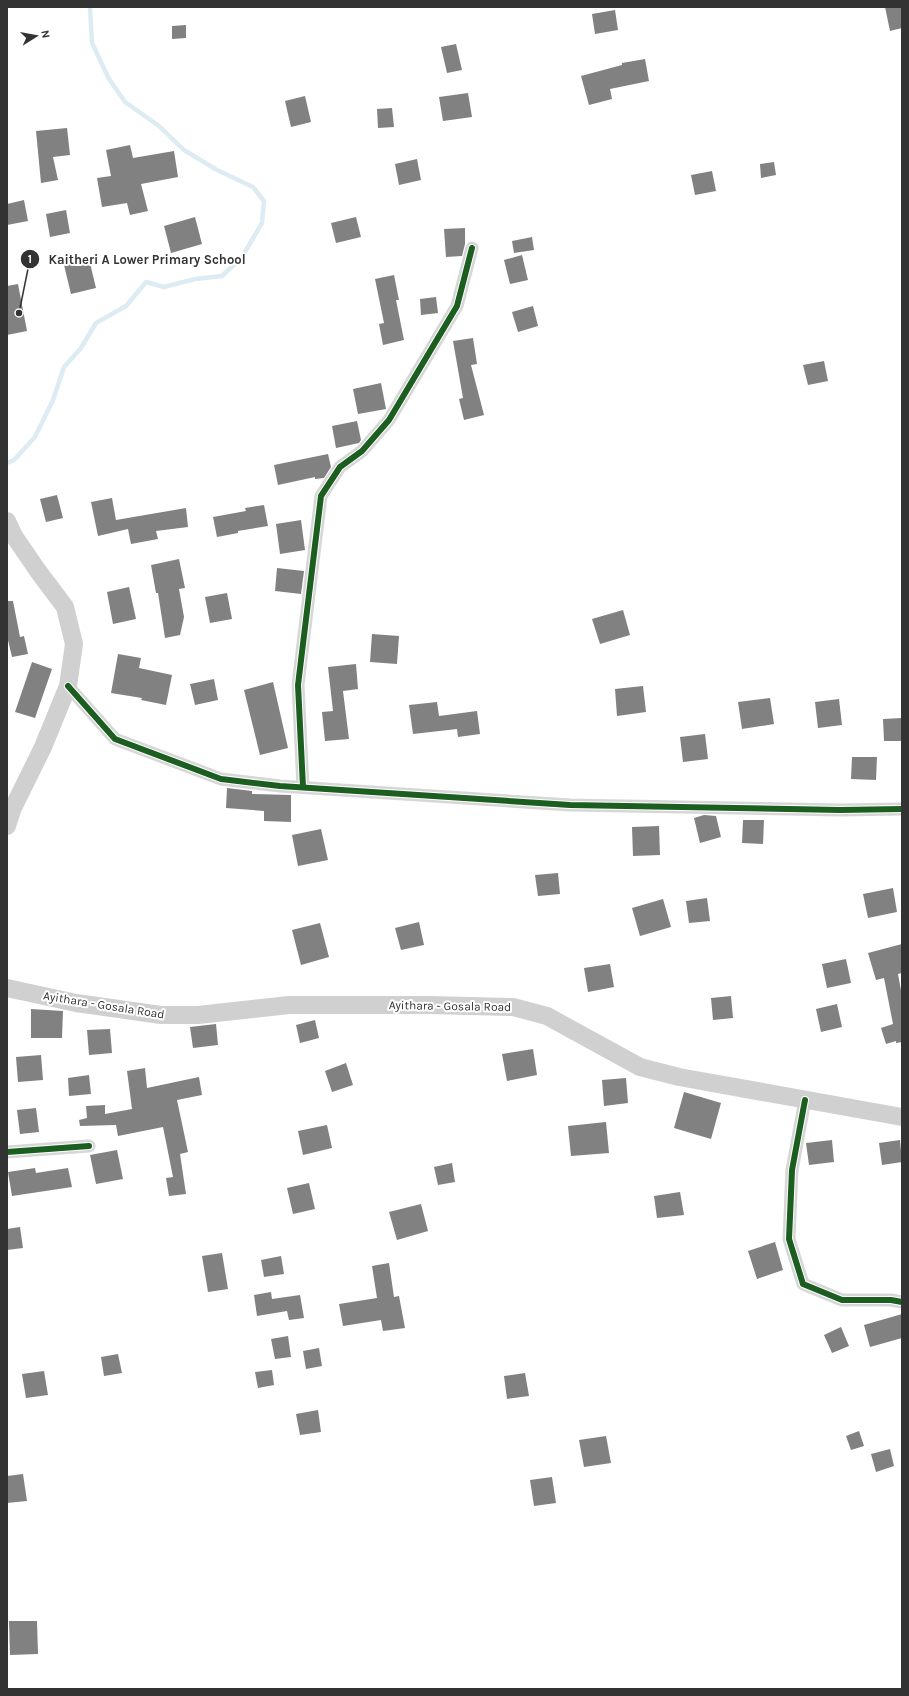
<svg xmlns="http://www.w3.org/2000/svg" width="909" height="1696" font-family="Karla,sans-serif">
	<rect width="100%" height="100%" fill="#fff"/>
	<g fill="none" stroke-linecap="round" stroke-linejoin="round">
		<!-- stream -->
		<path stroke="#ddebf3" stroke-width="4.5" d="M 7,463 L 14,460 L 35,437 L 53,400 L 64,367 L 81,348 L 96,323 L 126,306 L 146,282 L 164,287 L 195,279 L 222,276 L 242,257 L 262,223 L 264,201 L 253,187 L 217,170 L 184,150 L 159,126 L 125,102 L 109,79 L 92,43 L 90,7"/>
	</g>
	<!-- building -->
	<g fill="#818181">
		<path d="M 885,7 L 902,7 L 902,28 L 890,31 Z"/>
		<path d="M 615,10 L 618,30 L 595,34 L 592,14 Z"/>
		<path d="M 186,25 L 186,38 L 172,39 L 172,26 Z"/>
		<path d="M 456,44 L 462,70 L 447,73 L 441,47 Z"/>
		<path d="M 645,59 L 649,81 L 610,89 L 612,99 L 589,105 L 581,76 L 622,65 L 622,63 Z"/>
		<path d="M 468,93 L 472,117 L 443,121 L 439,97 Z"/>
		<path d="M 305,96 L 311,122 L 291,127 L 285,101 Z"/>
		<path d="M 392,108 L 394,127 L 378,128 L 377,109 Z"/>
		<path d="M 67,128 L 70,155 L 53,157 L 58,180 L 41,183 L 36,131 Z"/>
		<path d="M 130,145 L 133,158 L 174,151 L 178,177 L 141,184 L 148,211 L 130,215 L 127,203 L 102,207 L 97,178 L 111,176 L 106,150 Z"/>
		<path d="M 417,159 L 421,180 L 399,185 L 395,164 Z"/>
		<path d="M 774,162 L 776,175 L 761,178 L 760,164 Z"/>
		<path d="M 712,171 L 716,191 L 695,195 L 691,175 Z"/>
		<path d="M 24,200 L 28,221 L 7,225 L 7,204 Z"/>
		<path d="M 66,210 L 70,233 L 50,237 L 46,214 Z"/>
		<path d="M 195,217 L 202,244 L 171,253 L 164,226 Z"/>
		<path d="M 356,217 L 361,237 L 336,243 L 331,223 Z"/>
		<path d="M 465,228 L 465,244 L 462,256 L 446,257 L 444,229 Z"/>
		<path d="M 532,237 L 534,250 L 514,253 L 512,241 Z"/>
		<path d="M 522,255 L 528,280 L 510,284 L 504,260 Z"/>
		<path d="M 89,259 L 96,288 L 71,294 L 64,265 Z"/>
		<path d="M 394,275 L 399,300 L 396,300 L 404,340 L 383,345 L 379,324 L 384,323 L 375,279 Z"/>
		<path d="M 18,284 L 27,331 L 7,335 L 7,286 Z"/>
		<path d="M 436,297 L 438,313 L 421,315 L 420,299 Z"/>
		<path d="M 533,306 L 538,326 L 518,332 L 512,312 Z"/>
		<path d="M 473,338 L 477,364 L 471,365 L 484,415 L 464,420 L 459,399 L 463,398 L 453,341 Z"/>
		<path d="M 824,361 L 828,381 L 808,385 L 803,365 Z"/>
		<path d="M 381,383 L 386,409 L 358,414 L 353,389 Z"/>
		<path d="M 357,421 L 361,440 L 359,443 L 336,448 L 332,426 Z"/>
		<path d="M 328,454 L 331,467 L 324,478 L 315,479 L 315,477 L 278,485 L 274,465 Z"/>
		<path d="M 57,495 L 63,518 L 46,522 L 40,499 Z"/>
		<path d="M 112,498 L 116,520 L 186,508 L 188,527 L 156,531 L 158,539 L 131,544 L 128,529 L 98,536 L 91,502 Z"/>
		<path d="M 264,505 L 268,526 L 238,531 L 238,533 L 217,537 L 213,517 L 246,511 L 245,508 Z"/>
		<path d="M 301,520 L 305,550 L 280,554 L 276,524 Z"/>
		<path d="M 179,559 L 185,588 L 179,589 L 184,617 L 180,635 L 165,638 L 158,593 L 156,593 L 151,565 Z"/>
		<path d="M 277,568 L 304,571 L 301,594 L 275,591 Z"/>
		<path d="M 129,587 L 136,619 L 113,624 L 107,592 Z"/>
		<path d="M 227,593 L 232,619 L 210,623 L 205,597 Z"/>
		<path d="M 7,601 L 13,601 L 20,637 L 24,636 L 28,654 L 12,657 L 7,636 Z"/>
		<path d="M 623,610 L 630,635 L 600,644 L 592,619 Z"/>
		<path d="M 372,634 L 399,636 L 397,664 L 370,662 Z"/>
		<path d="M 118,654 L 141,658 L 139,668 L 172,675 L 166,705 L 141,700 L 142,698 L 111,693 Z"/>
		<path d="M 32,662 L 52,669 L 35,718 L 15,712 Z"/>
		<path d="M 356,664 L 358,689 L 343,691 L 349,739 L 325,741 L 322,712 L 333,711 L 328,667 Z"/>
		<path d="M 214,679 L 218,700 L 195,705 L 190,684 Z"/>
		<path d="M 273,682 L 288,748 L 260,755 L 244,690 Z"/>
		<path d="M 643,686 L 646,712 L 617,716 L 615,689 Z"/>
		<path d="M 770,698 L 774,724 L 742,729 L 738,702 Z"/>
		<path d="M 839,699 L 842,725 L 818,728 L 815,702 Z"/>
		<path d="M 437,702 L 439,716 L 477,711 L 480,734 L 458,737 L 457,729 L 413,734 L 409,705 Z"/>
		<path d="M 902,718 L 902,741 L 884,741 L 883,719 Z"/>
		<path d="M 705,734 L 708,759 L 683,762 L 680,737 Z"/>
		<path d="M 852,757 L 877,757 L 876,780 L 851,779 Z"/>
		<path d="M 227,788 L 252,791 L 252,794 L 291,795 L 291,822 L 264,821 L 264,811 L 226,808 Z"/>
		<path d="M 704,815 L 716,816 L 721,837 L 700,843 L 694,818 Z"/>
		<path d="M 743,820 L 764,820 L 763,844 L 742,843 Z"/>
		<path d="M 659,826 L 660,855 L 633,856 L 632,827 Z"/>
		<path d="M 321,829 L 328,860 L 298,866 L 292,835 Z"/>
		<path d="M 558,873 L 560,894 L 538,896 L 535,875 Z"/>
		<path d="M 893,888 L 897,912 L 868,918 L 863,894 Z"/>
		<path d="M 707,898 L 710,921 L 689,923 L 686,901 Z"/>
		<path d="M 663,899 L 671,927 L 640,936 L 632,908 Z"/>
		<path d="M 419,922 L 424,945 L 401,950 L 395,928 Z"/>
		<path d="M 320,923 L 329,957 L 301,965 L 292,930 Z"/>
		<path d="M 902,944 L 902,973 L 898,974 L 902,996 L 902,1042 L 896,1043 L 896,1041 L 886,1044 L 881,1028 L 893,1024 L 884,978 L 876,980 L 868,953 Z"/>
		<path d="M 846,959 L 851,983 L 827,988 L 822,964 Z"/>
		<path d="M 610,964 L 614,987 L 588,992 L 584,968 Z"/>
		<path d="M 731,996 L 733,1018 L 713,1020 L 711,998 Z"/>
		<path d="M 837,1004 L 842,1027 L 821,1032 L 816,1009 Z"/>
		<path d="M 31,1009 L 63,1011 L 62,1038 L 31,1038 Z"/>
		<path d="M 315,1020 L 319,1038 L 300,1043 L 296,1025 Z"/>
		<path d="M 216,1024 L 218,1045 L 193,1048 L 190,1027 Z"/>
		<path d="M 110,1029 L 112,1053 L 89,1055 L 87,1030 Z"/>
		<path d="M 533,1049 L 537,1075 L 507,1081 L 502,1054 Z"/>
		<path d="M 41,1055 L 43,1080 L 18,1082 L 16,1057 Z"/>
		<path d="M 346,1063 L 353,1085 L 332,1092 L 325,1071 Z"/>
		<path d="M 145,1068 L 147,1088 L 199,1077 L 202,1095 L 177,1100 L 188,1152 L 180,1154 L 186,1194 L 169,1196 L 166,1178 L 173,1177 L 163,1127 L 118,1136 L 116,1125 L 80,1126 L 79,1120 L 87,1118 L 86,1106 L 105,1105 L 105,1114 L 132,1109 L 127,1071 Z"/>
		<path d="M 89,1075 L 91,1094 L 69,1096 L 68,1078 Z"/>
		<path d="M 626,1078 L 628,1103 L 604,1106 L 602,1080 Z"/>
		<path d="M 684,1092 L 721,1103 L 711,1139 L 674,1128 Z"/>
		<path d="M 36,1108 L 39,1132 L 20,1134 L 17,1110 Z"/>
		<path d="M 606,1122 L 609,1153 L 571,1156 L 568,1126 Z"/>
		<path d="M 327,1125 L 332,1148 L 303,1155 L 298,1131 Z"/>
		<path d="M 832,1140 L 834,1162 L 809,1165 L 806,1143 Z"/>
		<path d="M 900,1140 L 902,1162 L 882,1165 L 879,1143 Z"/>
		<path d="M 117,1150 L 123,1179 L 96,1184 L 90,1155 Z"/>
		<path d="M 452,1163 L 455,1182 L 438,1185 L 434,1167 Z"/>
		<path d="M 35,1168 L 36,1173 L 68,1168 L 72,1187 L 12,1196 L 8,1172 Z"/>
		<path d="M 309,1183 L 315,1209 L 293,1214 L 287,1188 Z"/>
		<path d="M 680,1192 L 684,1215 L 657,1218 L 654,1196 Z"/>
		<path d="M 421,1204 L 428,1231 L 397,1240 L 389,1212 Z"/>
		<path d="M 20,1227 L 23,1248 L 7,1250 L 7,1229 Z"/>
		<path d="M 775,1242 L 783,1270 L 757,1279 L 748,1251 Z"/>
		<path d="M 222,1253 L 228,1289 L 208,1292 L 202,1256 Z"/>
		<path d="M 281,1256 L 284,1274 L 264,1277 L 261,1260 Z"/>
		<path d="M 389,1263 L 394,1297 L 399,1296 L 405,1328 L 383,1331 L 381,1320 L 343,1326 L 339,1304 L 377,1298 L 372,1266 Z"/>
		<path d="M 271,1292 L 272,1299 L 300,1295 L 304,1318 L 289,1320 L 287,1311 L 257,1316 L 254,1295 Z"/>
		<path d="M 902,1314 L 902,1338 L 870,1347 L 864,1325 Z"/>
		<path d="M 841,1327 L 849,1346 L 832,1353 L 824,1335 Z"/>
		<path d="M 288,1336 L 291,1357 L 275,1359 L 271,1339 Z"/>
		<path d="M 319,1348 L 322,1366 L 306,1369 L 303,1351 Z"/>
		<path d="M 118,1354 L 122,1373 L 104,1376 L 101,1357 Z"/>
		<path d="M 272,1370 L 274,1385 L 258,1388 L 255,1372 Z"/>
		<path d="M 44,1371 L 48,1395 L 26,1398 L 22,1374 Z"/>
		<path d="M 525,1373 L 529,1396 L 507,1399 L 504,1376 Z"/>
		<path d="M 318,1410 L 321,1432 L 300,1435 L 296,1414 Z"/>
		<path d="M 859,1431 L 864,1446 L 851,1450 L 846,1436 Z"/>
		<path d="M 606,1436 L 611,1463 L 584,1467 L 579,1440 Z"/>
		<path d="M 890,1449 L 894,1466 L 876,1472 L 871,1454 Z"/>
		<path d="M 23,1474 L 27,1501 L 7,1503 L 7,1476 Z"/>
		<path d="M 552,1477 L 556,1503 L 534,1506 L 530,1480 Z"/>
		<path d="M 9,1621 L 37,1621 L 38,1654 L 10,1655 Z"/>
	</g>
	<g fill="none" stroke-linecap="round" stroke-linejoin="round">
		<!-- minor -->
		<g stroke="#d7d7d7" stroke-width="13">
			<path d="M 68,686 L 115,739 L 221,779 L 280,786 L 570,805 L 840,810 L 902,809"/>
			<path d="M 303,787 L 298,685 L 321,496 L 340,467 L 362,451 L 389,420 L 457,306 L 472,248"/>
			<path d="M 805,1100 L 792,1170 L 789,1239 L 803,1284 L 842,1300 L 891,1300 L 902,1302"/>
			<path d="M 7,1152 L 89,1146"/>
		</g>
		<!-- secondary -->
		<g stroke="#d0d0d0" stroke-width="18">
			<path d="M 7,521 L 14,536 L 38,571 L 65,607 L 74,644 L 68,686 L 43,747 L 12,810 L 7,826"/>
			<path d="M 7,988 L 76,1003 L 161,1015 L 198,1015 L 289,1005 L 429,1005 L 513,1007 L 547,1016 L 640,1067 L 679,1077 L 902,1117"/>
		</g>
		<defs>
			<g id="cycleway">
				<path d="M 68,686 L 115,739 L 221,779 L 280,786 L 570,805 L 840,810 L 902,809"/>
				<path d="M 303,787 L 298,685 L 321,496 L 340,467 L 362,451 L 389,420 L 457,306 L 472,248"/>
				<path d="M 805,1100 L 792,1170 L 789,1239 L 803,1284 L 842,1300 L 891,1300 L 902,1302"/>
				<path d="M 7,1152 L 89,1146"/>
			</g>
		</defs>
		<!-- cycleway casing -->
		<use href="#cycleway" stroke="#fff" stroke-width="8"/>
		<!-- cycleway -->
		<use href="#cycleway" stroke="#1b5e20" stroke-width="6"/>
	</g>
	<g text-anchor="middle" stroke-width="4" stroke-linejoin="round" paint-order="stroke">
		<!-- street labels -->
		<g font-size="12" fill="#333" stroke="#fff">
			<text transform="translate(104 1005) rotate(9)" y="4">Ayithara - Gosala Road</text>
			<text transform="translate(450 1006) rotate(1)" y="4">Ayithara - Gosala Road</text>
		</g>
	</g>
	<!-- callouts -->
	<path fill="none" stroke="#333" stroke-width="1.5" d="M19 313L30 259"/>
	<g fill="#333" stroke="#fff" stroke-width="1.5">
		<circle cx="19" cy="313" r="4"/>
		<circle cx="30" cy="259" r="10"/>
	</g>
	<g font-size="12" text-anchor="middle" font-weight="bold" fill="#fff">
		<text x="30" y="263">1</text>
	</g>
	<g font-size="13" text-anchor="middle" font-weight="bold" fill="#333" stroke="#fff" stroke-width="4" stroke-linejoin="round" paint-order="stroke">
		<text x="147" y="264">Kaitheri A Lower Primary School</text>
	</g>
	<!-- border -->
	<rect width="909" height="1696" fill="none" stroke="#333333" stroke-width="16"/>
	<!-- north arrow -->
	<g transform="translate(36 36) rotate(79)" stroke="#ffffff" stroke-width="3" paint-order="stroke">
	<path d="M0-3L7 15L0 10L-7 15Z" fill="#333333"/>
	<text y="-6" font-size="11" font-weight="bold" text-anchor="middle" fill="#333333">N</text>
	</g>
</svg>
